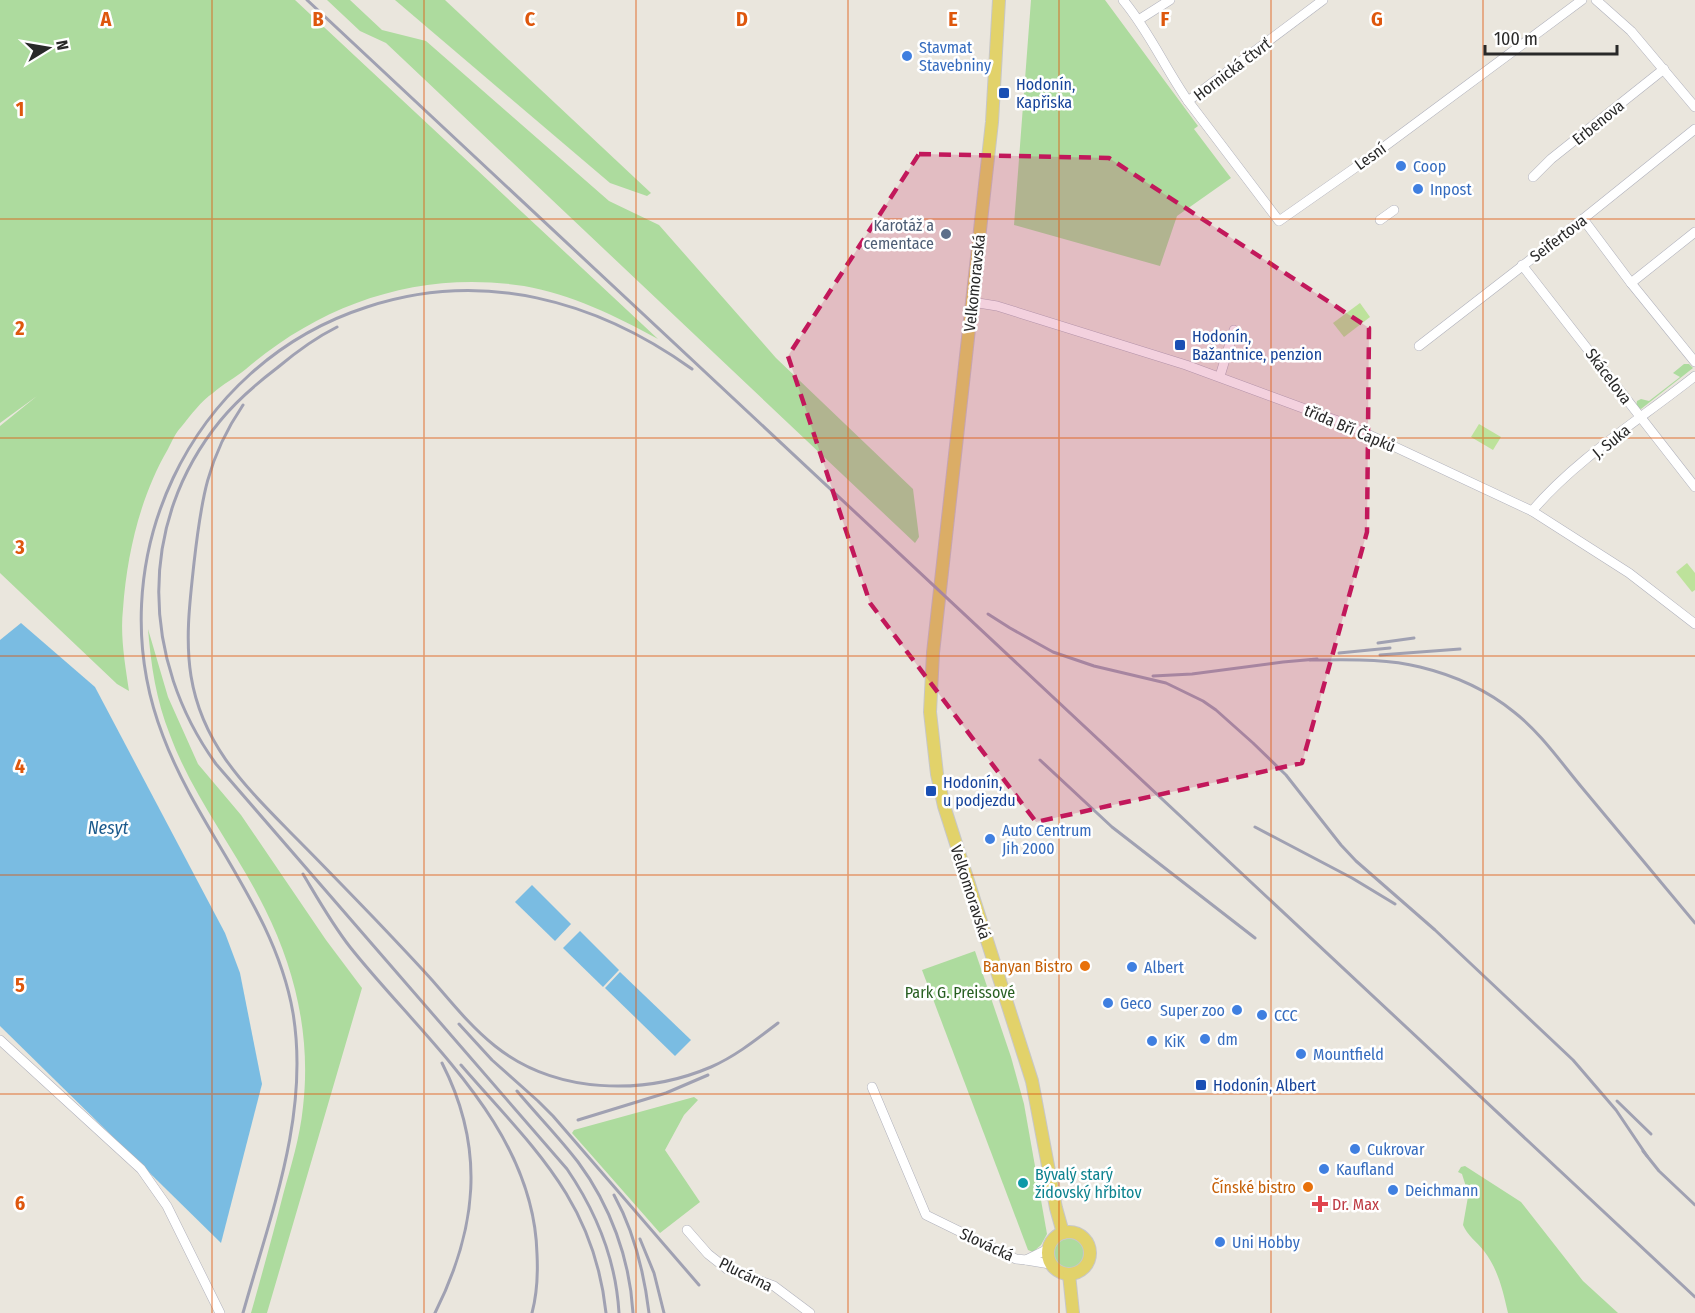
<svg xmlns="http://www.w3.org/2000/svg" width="1695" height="1313" font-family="'Fira Sans Condensed',sans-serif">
	<rect width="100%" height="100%" fill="#eae6dd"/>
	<!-- green -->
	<g fill="#addb9e">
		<path d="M 0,0 L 295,0 L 658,339 C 616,316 571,294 524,286 C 421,270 324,302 246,369 C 235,378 223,384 213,393 C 201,401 191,415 182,426 C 176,432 172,441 168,449 C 140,497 127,554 123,609 C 120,636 125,664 129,691 L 117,684 L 0,573 L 0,426 L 37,396 L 0,423 Z"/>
		<path d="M 327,0 L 350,0 L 382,30 L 426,41 L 609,201 L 659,225 L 776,358 L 913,489 L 919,537 L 915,543 L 386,43 L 360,31 Z"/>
		<path d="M 395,0 L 445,0 L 651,193 L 647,196 L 610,183 Z"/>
		<path d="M 1031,0 L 1105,0 L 1198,126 L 1194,129 L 1231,178 L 1177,216 L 1160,266 L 1014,225 Z"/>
		<path d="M 1684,364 L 1689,364 L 1693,368 L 1641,409 L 1636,407 L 1637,401 L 1641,399 L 1649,401 L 1680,377 L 1673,373 Z"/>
		<path d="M 148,629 L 168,697 L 198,764 L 241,815 L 326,940 L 362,988 L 267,1313 L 251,1313 C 262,1274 273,1234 283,1195 C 291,1166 300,1137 303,1107 C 311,1038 296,971 265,909 C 236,850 193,797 170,735 C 156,700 151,665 148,629 Z"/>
		<path d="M 975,951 L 1011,1057 L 1024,1104 L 1047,1234 L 1041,1245 L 1033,1252 L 1028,1250 L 922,970 Z"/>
		<path d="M 694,1097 L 698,1100 L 684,1115 L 665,1150 L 700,1202 L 660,1233 L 572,1133 L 574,1130 Z"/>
		<path d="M 1465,1166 L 1521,1202 L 1583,1281 L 1618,1313 L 1508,1313 C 1503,1291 1498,1269 1484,1251 C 1477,1242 1467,1235 1463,1225 L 1469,1191 L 1467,1190 L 1462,1174 L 1458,1172 L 1461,1167 Z"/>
		<circle cx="1068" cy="1253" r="16"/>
	</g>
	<!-- pitch -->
	<g fill="#bde29b">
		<path d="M 1360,303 L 1370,317 L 1344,337 L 1333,323 Z"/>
		<path d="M 1479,424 L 1501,437 L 1493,450 L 1471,437 Z"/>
		<path d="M 1687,563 L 1695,573 L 1695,590 L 1692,592 L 1676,572 Z"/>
	</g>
	<!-- water -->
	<g fill="#7abce2">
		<path d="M 21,623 L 95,687 L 225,933 L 240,973 L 262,1084 L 221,1243 L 0,1026 L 0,640 Z"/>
		<path d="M 532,885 L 571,924 L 555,941 L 515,902 Z"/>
		<path d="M 580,931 L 619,970 L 603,987 L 563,948 Z"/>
		<path d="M 620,972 L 691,1040 L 675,1056 L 605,988 Z"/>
	</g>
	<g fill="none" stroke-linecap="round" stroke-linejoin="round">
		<defs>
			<g id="minor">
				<path d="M 1123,0 C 1149,31 1165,68 1188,101 L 1323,0"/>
				<path d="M 1596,0 L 1631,31 L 1695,107"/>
				<path d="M 1140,19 L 1170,0"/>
				<path d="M 1188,101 L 1279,221 L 1369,158 L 1582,0"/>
				<path d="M 1533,177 L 1551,159 L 1664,69"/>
				<path d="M 1583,219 L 1631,283 L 1695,362"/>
				<path d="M 1380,220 L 1394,210"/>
				<path d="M 1522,265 L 1695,487"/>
				<path d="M 1631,283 L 1695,232"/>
				<path d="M 972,302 L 997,306 L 1186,365 L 1346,424 L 1532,511 L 1629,573 L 1695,624"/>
				<path d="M 1419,346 L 1583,219 L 1695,129"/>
				<path d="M 1220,376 L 1234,330"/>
				<path d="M 1532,511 C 1577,458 1641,419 1695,376"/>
				<path d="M 0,1040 L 141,1169 L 167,1206 L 220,1313"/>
				<path d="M 872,1087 L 926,1215 L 1016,1259 L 1026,1260 L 1048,1249"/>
				<path d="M 687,1230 L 708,1254 L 727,1269 L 774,1286 L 810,1313"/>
				<path d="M 1026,1260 L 1050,1264"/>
			</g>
			<g id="major">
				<path d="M 999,0 L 992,122 L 933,653 L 930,712 L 937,774 L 944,806 L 1032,1081 L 1056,1208 L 1063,1233"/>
				<circle cx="1069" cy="1253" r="21"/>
				<path d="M 1069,1274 L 1073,1313"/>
			</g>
		</defs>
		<!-- minor casing -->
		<use href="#minor" stroke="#b0b1bc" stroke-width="10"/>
		<!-- major casing -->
		<use href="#major" stroke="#c7c7c7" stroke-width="14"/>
		<!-- minor -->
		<use href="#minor" stroke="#fff" stroke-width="9"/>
		<!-- major -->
		<use href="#major" stroke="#e2d26a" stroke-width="12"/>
		<!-- rail -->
		<g stroke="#a0a1b2" stroke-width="3">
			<path d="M 307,0 L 1695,1297"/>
			<path d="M 337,327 C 315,338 296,352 277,368 C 256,384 237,400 220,421 C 137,523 141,660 216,764 L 567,1169 C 597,1213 616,1260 619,1313"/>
			<path d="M 243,405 C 207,458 201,501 194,563 C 190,600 185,638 191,676 C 202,744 244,785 290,832 C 318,860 346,889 373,917 C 393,938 413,959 432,980 C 452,1003 471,1027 495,1046 C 555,1094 643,1096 711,1067 C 736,1056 757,1039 778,1023"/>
			<path d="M 988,614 L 1010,628 L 1053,652 L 1094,666 L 1166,683 L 1203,701 L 1216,710 L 1253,743 L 1286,775 L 1341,845 L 1356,861 L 1435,930 L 1573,1060 L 1616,1110 L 1647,1156"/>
			<path d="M 1378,643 L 1414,638"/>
			<path d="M 1339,653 L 1390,648"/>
			<path d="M 1380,655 L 1460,649"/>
			<path d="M 1310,660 C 1347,660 1384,658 1420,667 C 1453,675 1487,690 1514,712 C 1541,733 1562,764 1584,790 C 1621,834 1658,879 1695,923"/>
			<path d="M 1153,676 L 1192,674 L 1283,662 L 1317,659"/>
			<path d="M 1040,760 L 1112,827 L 1255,938"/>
			<path d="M 1255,827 L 1352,878 L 1395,904"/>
			<path d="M 303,874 C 318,899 332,924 350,947 C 423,1039 534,1127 537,1254 C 538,1274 537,1294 532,1313"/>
			<path d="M 459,1024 L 492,1060 L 538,1101 L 553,1116 L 699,1285"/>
			<path d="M 461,1065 C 531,1146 594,1199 606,1313"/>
			<path d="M 517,1091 C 537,1115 559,1137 578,1162 C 610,1205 630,1259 633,1313"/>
			<path d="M 1617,1101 L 1651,1134"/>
			<path d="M 578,1120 L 666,1093 L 708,1075"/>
			<path d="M 1643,1151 L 1659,1171 L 1695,1205"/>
			<path d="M 614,1195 C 634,1231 644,1272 649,1313"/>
			<path d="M 640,1239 L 654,1273 L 664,1313"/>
			<path d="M 243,1313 C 270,1216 310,1115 293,1013 C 275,909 199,832 163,736 C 96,563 189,364 367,307 C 482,269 596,300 692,369"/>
			<path d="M 435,1313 C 477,1229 486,1149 442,1063"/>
		</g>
	</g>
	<!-- marked area -->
	<path fill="#c2185b" fill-opacity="0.2" stroke="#c2185b" stroke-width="4.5" stroke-dasharray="12 8" stroke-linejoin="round" d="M 919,154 L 1109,158 L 1369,328 L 1367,532 L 1302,763 L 1036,822 L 870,603 L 788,356 Z"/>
	<!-- grid -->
	<path fill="none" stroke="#de570d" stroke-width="1.5" stroke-opacity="0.55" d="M 212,0 L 212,1313M 424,0 L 424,1313M 636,0 L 636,1313M 848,0 L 848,1313M 1059,0 L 1059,1313M 1271,0 L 1271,1313M 1483,0 L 1483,1313M 0,219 L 1695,219M 0,438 L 1695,438M 0,656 L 1695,656M 0,875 L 1695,875M 0,1094 L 1695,1094"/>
	<!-- markers -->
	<g fill="#3f7fe0" stroke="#fff" stroke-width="2">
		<circle cx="907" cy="56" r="6"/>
		<circle cx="1401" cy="166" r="6"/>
		<circle cx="1418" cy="189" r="6"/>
		<circle cx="990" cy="839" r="6"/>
		<circle cx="1132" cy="967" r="6"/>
		<circle cx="1108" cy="1003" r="6"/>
		<circle cx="1237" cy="1010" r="6"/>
		<circle cx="1262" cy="1015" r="6"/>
		<circle cx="1205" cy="1039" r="6"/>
		<circle cx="1152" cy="1041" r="6"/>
		<circle cx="1301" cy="1054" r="6"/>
		<circle cx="1355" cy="1149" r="6"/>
		<circle cx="1324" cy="1169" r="6"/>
		<circle cx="1393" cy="1190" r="6"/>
		<circle cx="1220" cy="1242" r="6"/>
	</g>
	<g fill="#1a4fb4" stroke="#fff" stroke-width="2">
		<rect x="998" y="87" width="12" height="12" rx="3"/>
		<rect x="1174" y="339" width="12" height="12" rx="3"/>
		<rect x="925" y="785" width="12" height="12" rx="3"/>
		<rect x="1195" y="1079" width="12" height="12" rx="3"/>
	</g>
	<circle fill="#5c6f8a" stroke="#fff" stroke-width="2" cx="946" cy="234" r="6"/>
	<g fill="#e8710a" stroke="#fff" stroke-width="2">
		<circle cx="1085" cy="966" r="6"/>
		<circle cx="1308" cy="1187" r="6"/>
	</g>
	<circle fill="#0f9aa8" stroke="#fff" stroke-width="2" cx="1023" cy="1183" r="6"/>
	<path fill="#e0444e" stroke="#fff" stroke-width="2" d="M1317 1195h6v6h6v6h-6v6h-6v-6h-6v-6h6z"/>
	<g text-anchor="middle" stroke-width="5" stroke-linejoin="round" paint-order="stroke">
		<!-- shop labels -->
		<g font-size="16" fill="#366cbe" stroke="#fff" text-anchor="start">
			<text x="919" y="53">Stavmat<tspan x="919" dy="18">Stavebniny</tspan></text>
			<text x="1413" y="172">Coop</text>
			<text x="1430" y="195">Inpost</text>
			<text x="1002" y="836">Auto Centrum<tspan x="1002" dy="18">Jih 2000</tspan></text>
			<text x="1144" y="973">Albert</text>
			<text x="1120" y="1009">Geco</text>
			<text x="1225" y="1016" text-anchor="end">Super zoo</text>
			<text x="1274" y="1021">CCC</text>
			<text x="1217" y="1045">dm</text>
			<text x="1164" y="1047">KiK</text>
			<text x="1313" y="1060">Mountfield</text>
			<text x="1367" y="1155">Cukrovar</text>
			<text x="1336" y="1175">Kaufland</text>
			<text x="1405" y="1196">Deichmann</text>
			<text x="1232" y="1248">Uni Hobby</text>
		</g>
		<!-- street labels -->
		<g font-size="16" fill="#292929" stroke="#fff">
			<text transform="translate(1232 69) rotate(-37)" y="6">Hornická čtvrť</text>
			<text transform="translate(1598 122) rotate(-39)" y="6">Erbenova</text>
			<text transform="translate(1370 156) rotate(-36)" y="6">Lesní</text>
			<text transform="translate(1558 238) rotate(-37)" y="6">Seifertova</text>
			<text transform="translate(974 283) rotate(-84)" y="6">Velkomoravská</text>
			<text transform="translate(1609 376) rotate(53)" y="6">Skácelova</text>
			<text transform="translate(1350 428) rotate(23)" y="6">třída Bří Čapků</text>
			<text transform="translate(1611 441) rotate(-39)" y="6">J. Suka</text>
			<text transform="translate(971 892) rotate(72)" y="6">Velkomoravská</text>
			<text transform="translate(987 1244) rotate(25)" y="6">Slovácká</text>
			<text transform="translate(746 1274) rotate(26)" y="6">Plucárna</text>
		</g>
		<!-- transit labels -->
		<g font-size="16" fill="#164399" stroke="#fff" text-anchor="start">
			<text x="1016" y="90">Hodonín,<tspan x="1016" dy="18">Kapřiska</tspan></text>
			<text x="1192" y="342">Hodonín,<tspan x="1192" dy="18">Bažantnice, penzion</tspan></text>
			<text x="943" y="788">Hodonín,<tspan x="943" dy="18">u podjezdu</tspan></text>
			<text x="1213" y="1091">Hodonín, Albert</text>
		</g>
		<!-- service labels -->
		<g font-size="16" fill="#4e5e75" stroke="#fff" text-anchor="end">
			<text x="934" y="231">Karotáž a<tspan x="934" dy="18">cementace</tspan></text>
		</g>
		<!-- food labels -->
		<g font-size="16" fill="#c56008" stroke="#fff" text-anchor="end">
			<text x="1073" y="972">Banyan Bistro</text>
			<text x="1296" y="1193">Čínské bistro</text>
		</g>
		<!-- park labels -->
		<g font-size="16" fill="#285f21" stroke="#fff">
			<text x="960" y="998">Park G. Preissové</text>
		</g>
		<!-- culture labels -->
		<g font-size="16" fill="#0d838f" stroke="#fff" text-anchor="start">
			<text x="1035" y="1180">Bývalý starý<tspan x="1035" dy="18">židovský hřbitov</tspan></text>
		</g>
		<!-- health labels -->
		<g font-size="16" fill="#be3a42" stroke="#fff" text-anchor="start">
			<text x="1332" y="1210">Dr. Max</text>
		</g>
		<!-- water labels -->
		<g font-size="18" font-style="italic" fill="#1b5a8c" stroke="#fff">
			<text x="108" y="834">Nesyt</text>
		</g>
	</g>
	<g font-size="20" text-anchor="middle" font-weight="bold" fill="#de570d" stroke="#fff" stroke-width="5" stroke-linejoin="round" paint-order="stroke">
		<text x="106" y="26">A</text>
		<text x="318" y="26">B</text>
		<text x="530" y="26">C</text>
		<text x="742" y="26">D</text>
		<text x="953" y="26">E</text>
		<text x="1165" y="26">F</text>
		<text x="1377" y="26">G</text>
		<text x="20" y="116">1</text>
		<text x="20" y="335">2</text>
		<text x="20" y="554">3</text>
		<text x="20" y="773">4</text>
		<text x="20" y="992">5</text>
		<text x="20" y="1210">6</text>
	</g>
	<!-- north arrow -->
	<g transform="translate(48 48) rotate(79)" stroke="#ffffff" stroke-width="4.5" paint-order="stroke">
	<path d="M0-4.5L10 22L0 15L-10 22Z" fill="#292929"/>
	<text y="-9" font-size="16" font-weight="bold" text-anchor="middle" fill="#292929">N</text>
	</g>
	<!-- scale -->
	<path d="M1485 45v9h132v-9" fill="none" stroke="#292929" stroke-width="3"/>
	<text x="1494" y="45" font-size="18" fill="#292929" stroke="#ffffff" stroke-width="4.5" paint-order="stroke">100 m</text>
</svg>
